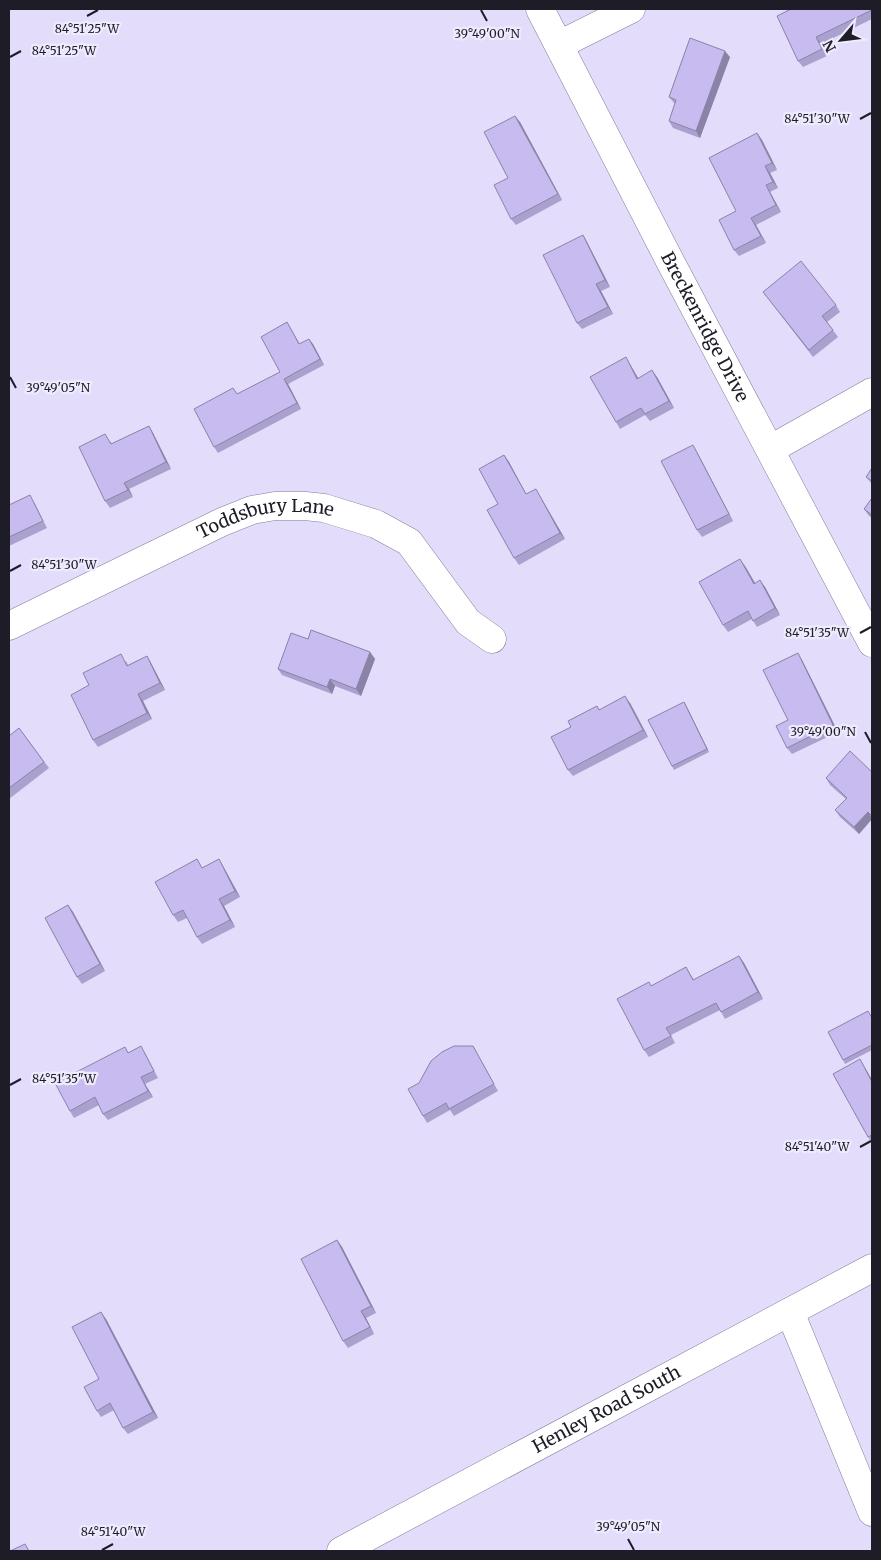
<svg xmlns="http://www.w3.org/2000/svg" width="881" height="1560" font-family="Merriweather,serif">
	<rect width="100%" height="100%" fill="#e3dcfb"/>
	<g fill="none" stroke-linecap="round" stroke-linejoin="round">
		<defs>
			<g id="minor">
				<path id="s1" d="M 540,9 L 671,263 L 872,643"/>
				<path d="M 559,45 L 631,9"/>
				<path d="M 771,449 L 872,392"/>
				<path id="s2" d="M 9,626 L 222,522 L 252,510 L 275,506 L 305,506 L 324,508 L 376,524 L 409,542 L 468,622 L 492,639"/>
				<path d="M 790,1312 L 872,1512"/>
				<path id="s3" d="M 341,1551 L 872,1268"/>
			</g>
		</defs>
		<!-- minor casing -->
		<use href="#minor" stroke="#847e9a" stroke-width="29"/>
		<!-- minor -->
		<use href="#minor" stroke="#fff" stroke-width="28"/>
	</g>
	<!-- wall -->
	<g fill="#aba1ce">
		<path d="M 791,9 L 872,9 L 872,19 L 821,44 L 827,56 L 803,67 L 798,61 Z"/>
		<path d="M 730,57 L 700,138 L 673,128 L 669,121 L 675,104 L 669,97 Z"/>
		<path d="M 520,122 L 562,200 L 516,225 L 511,219 L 508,178 Z"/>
		<path d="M 757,133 L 762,140 L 777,170 L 770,173 L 778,188 L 770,192 L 781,212 L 756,225 L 766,243 L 739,256 L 734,250 L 736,211 Z"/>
		<path d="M 583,235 L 587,242 L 610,287 L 601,291 L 613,314 L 582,329 L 577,323 Z"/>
		<path d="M 763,292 L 836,305 L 840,312 L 827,322 L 838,337 L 813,357 Z"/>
		<path d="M 287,322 L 300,344 L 313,344 L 324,365 L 288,384 L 301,409 L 218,453 L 214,447 L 238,394 L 280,372 Z"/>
		<path d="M 630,364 L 638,378 L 657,377 L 674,408 L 650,421 L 645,415 L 620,429 L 616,422 Z"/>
		<path d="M 149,426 L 153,433 L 171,469 L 129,489 L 133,497 L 110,508 L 105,501 L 110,441 L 112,444 Z"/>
		<path d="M 697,452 L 733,521 L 702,537 L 697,530 Z"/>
		<path d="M 504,455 L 509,462 L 526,494 L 540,496 L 565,539 L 519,565 L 514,558 L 498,504 Z"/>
		<path d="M 872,468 L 872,484 L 866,477 Z"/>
		<path d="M 872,498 L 872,518 L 869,516 L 864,509 Z"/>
		<path d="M 34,502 L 47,528 L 9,546 L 9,505 Z"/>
		<path d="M 745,566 L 755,583 L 765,587 L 780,615 L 757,627 L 752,619 L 728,632 L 723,625 Z"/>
		<path d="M 308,639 L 370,652 L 375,659 L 361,696 L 335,686 L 332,694 L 282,675 L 278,669 Z"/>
		<path d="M 147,656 L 151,663 L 165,690 L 143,701 L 152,719 L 98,747 L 93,740 L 89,685 L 126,661 L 128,665 Z"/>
		<path d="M 802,660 L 838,732 L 792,754 L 787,748 L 788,720 Z"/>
		<path d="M 684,702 L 709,752 L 674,770 L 672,766 Z"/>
		<path d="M 630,703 L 648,737 L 573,776 L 568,770 L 571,727 L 600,710 Z"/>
		<path d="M 19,728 L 49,768 L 9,799 L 9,736 Z"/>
		<path d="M 872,772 L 872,819 L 859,834 L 840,817 L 835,810 L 846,799 L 830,785 L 826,778 Z"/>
		<path d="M 219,859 L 223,866 L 240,897 L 224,906 L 235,927 L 202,944 L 197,937 L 187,918 L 178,922 L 173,915 L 203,868 Z"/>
		<path d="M 68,905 L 73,912 L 105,971 L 82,984 L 77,977 Z"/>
		<path d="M 739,956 L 744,963 L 763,999 L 725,1019 L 720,1010 L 671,1035 L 675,1043 L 649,1057 L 644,1050 L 652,986 L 686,967 L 694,980 Z"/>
		<path d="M 872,1017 L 872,1050 L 845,1064 L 843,1060 Z"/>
		<path d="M 473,1046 L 477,1053 L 498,1091 L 454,1116 L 450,1110 L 427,1123 L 423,1116 L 419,1083 Z"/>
		<path d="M 128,1052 L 145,1053 L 158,1078 L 145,1084 L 153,1097 L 108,1120 L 103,1114 L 99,1105 L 74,1118 L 70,1111 Z"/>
		<path d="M 864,1066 L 872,1080 L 872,1143 L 868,1137 Z"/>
		<path d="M 337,1240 L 342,1247 L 376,1313 L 366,1318 L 374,1334 L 348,1348 L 343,1341 Z"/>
		<path d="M 106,1319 L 158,1418 L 128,1434 L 123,1428 L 114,1410 L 101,1417 L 97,1411 L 99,1379 Z"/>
	</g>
	<!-- shaded-wall -->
	<g fill="#8b83a7">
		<path d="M 816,37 L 821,44 L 827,56 L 822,49 Z"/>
		<path d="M 725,51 L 730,57 L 700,138 L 696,131 Z"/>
		<path d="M 515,116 L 520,122 L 562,200 L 558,194 Z"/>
		<path d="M 757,133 L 762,140 L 777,170 L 772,163 Z"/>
		<path d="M 765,166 L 770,173 L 778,188 L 773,182 Z"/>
		<path d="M 766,185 L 770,192 L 781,212 L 776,205 Z"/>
		<path d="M 751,218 L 756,225 L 766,243 L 761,236 Z"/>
		<path d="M 583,235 L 587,242 L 610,287 L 605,280 Z"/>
		<path d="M 596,284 L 601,291 L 613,314 L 608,307 Z"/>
		<path d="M 309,339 L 313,344 L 324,365 L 320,359 Z"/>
		<path d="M 626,357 L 642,385 L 637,379 Z"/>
		<path d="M 652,370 L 657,377 L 674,408 L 669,401 Z"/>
		<path d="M 284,379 L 288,384 L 301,409 L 297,403 Z"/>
		<path d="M 149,426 L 153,433 L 171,469 L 166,462 Z"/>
		<path d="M 693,445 L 697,452 L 733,521 L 729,514 Z"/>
		<path d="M 504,455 L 509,462 L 530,501 L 526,494 Z"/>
		<path d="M 124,483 L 129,489 L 133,497 L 128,490 Z"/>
		<path d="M 536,489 L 540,496 L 565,539 L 560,533 Z"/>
		<path d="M 740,559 L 745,566 L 759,590 L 754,584 Z"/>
		<path d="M 760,580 L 765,587 L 780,615 L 775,608 Z"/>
		<path d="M 370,652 L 375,659 L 361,696 L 356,689 Z"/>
		<path d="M 798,653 L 802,660 L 838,732 L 833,725 Z"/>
		<path d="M 147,656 L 151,663 L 165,690 L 160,683 Z"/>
		<path d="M 330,679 L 335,686 L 332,694 L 327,687 Z"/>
		<path d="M 138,694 L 143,701 L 152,719 L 147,713 Z"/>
		<path d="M 625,696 L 630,703 L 648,737 L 643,730 Z"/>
		<path d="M 684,702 L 686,705 L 709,752 L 707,749 Z"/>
		<path d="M 868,812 L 872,818 L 872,819 L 859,834 L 854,827 Z"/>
		<path d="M 219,859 L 223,866 L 240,897 L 235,891 Z"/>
		<path d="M 219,899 L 224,906 L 235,927 L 230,920 Z"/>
		<path d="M 68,905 L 73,912 L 105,971 L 100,964 Z"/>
		<path d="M 739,956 L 744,963 L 763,999 L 758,992 Z"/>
		<path d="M 860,1059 L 872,1080 L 872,1082 Z"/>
		<path d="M 141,1077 L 145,1084 L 153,1097 L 148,1091 Z"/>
		<path d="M 337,1240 L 342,1247 L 376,1313 L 371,1306 Z"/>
		<path d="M 361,1311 L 366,1318 L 374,1334 L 370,1327 Z"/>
		<path d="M 101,1312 L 106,1319 L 158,1418 L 153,1412 Z"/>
	</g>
	<!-- building -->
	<g fill="#c7bbef" stroke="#8b83a7">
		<path d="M 791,9 L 872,9 L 872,10 L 816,37 L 822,49 L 798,61 L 777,16 Z"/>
		<path d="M 690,38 L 725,51 L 696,131 L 669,121 L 676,100 L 669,97 Z"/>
		<path d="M 515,116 L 558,194 L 511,219 L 494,185 L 508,178 L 484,132 Z"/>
		<path d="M 757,133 L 772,163 L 765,166 L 773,182 L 766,185 L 776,205 L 751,218 L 761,236 L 734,250 L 719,220 L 736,211 L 709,158 Z"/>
		<path d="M 583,235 L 605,280 L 596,284 L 608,307 L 577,323 L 543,255 Z"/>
		<path d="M 801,261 L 836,305 L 822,316 L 833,330 L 809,350 L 763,292 Z"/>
		<path d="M 287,322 L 299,344 L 309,339 L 320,359 L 284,379 L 297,403 L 214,447 L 194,409 L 233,388 L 237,394 L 280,372 L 261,337 Z"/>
		<path d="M 626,357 L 637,379 L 652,370 L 669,401 L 645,414 L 641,408 L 616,422 L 590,377 Z"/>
		<path d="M 149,426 L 166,462 L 124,483 L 128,490 L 105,501 L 79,447 L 105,434 L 111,444 Z"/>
		<path d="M 693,445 L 729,514 L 697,530 L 661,461 Z"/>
		<path d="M 504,455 L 526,494 L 536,489 L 560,533 L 514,558 L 487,510 L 498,504 L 479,469 Z"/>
		<path d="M 872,468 L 872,481 L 866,477 Z"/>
		<path d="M 30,495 L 43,521 L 9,537 L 9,505 Z"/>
		<path d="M 872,498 L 872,515 L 864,509 Z"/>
		<path d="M 740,559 L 754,584 L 760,580 L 775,608 L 753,621 L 748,611 L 723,625 L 699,582 Z"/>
		<path d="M 311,630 L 370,652 L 356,689 L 330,679 L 327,687 L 278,669 L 291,633 L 308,639 Z"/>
		<path d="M 798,653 L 833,725 L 787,748 L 776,726 L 788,720 L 763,670 Z"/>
		<path d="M 121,654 L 127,666 L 147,656 L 160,683 L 138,694 L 147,713 L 93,740 L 71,695 L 89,685 L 83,673 Z"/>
		<path d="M 625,696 L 643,730 L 568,770 L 551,737 L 571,727 L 568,721 L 597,706 L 599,710 Z"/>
		<path d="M 684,702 L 707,749 L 672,766 L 648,720 Z"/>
		<path d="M 19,728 L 44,762 L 9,788 L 9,736 Z"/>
		<path d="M 850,751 L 872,772 L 872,816 L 868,812 L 854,827 L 835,810 L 847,798 L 826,778 Z"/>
		<path d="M 197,859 L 202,868 L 219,859 L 235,891 L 219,899 L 230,920 L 197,937 L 183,910 L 173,915 L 155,882 Z"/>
		<path d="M 68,905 L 100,964 L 77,977 L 45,918 Z"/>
		<path d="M 739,956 L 758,992 L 721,1012 L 716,1003 L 666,1028 L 671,1036 L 644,1050 L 617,999 L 649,982 L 651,986 L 686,967 L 693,980 Z"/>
		<path d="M 868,1011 L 872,1018 L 872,1045 L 843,1060 L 828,1032 Z"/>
		<path d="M 141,1046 L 154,1071 L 141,1077 L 148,1091 L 103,1114 L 95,1097 L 70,1111 L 55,1083 L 125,1047 L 128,1053 Z"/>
		<path d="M 454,1046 L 473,1046 L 494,1084 L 449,1109 L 446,1103 L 423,1116 L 408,1089 L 419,1083 L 431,1061 L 442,1052 Z"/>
		<path d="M 860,1059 L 872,1082 L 872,1135 L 868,1137 L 833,1074 Z"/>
		<path d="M 337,1240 L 371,1306 L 361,1311 L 370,1327 L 343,1341 L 301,1259 Z"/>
		<path d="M 101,1312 L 153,1412 L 123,1428 L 110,1403 L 97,1411 L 84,1387 L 99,1379 L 72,1327 Z"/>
		<path d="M 25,1544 L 29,1551 L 10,1551 Z"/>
	</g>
	<!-- ticks -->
	<path fill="none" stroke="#1e1c27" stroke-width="2" d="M 481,10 L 487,21M 87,16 L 98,10M 10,57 L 21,51M 860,119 L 871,113M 10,377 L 16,388M 10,571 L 21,565M 860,633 L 871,627M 865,732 L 871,743M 10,1085 L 21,1079M 860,1147 L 871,1141M 628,1539 L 634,1550M 102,1550 L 113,1544"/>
	<g text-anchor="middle" stroke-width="4.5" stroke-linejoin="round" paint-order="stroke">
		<!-- street labels -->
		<g font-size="18" fill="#1e1c27" stroke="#efebfe">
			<text dy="6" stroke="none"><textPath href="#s1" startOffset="358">Breckenridge Drive</textPath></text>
			<text dy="6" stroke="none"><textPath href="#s2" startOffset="281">Toddsbury Lane</textPath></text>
			<text dy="6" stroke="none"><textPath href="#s3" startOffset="301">Henley Road South</textPath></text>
		</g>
	</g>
	<g font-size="12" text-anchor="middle" fill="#1e1c27" stroke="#efebfe" stroke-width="4.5" stroke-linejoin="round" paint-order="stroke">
		<text x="87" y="33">84°51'25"W</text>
		<text x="487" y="38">39°49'00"N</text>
		<text x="64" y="55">84°51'25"W</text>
		<text x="817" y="123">84°51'30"W</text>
		<text x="58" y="392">39°49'05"N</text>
		<text x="64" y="569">84°51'30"W</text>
		<text x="817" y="637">84°51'35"W</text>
		<text x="823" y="736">39°49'00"N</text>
		<text x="64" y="1083">84°51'35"W</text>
		<text x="817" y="1151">84°51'40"W</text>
		<text x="628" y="1531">39°49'05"N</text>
		<text x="113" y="1536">84°51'40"W</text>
	</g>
	<!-- border -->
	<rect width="881" height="1560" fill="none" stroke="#1e1c27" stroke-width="20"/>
	<!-- north arrow -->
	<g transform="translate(841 40) rotate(242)" stroke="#efebfe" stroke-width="4" paint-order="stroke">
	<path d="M0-4L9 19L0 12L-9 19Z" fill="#1e1c27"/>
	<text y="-8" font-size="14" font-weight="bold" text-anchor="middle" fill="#1e1c27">N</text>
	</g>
</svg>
